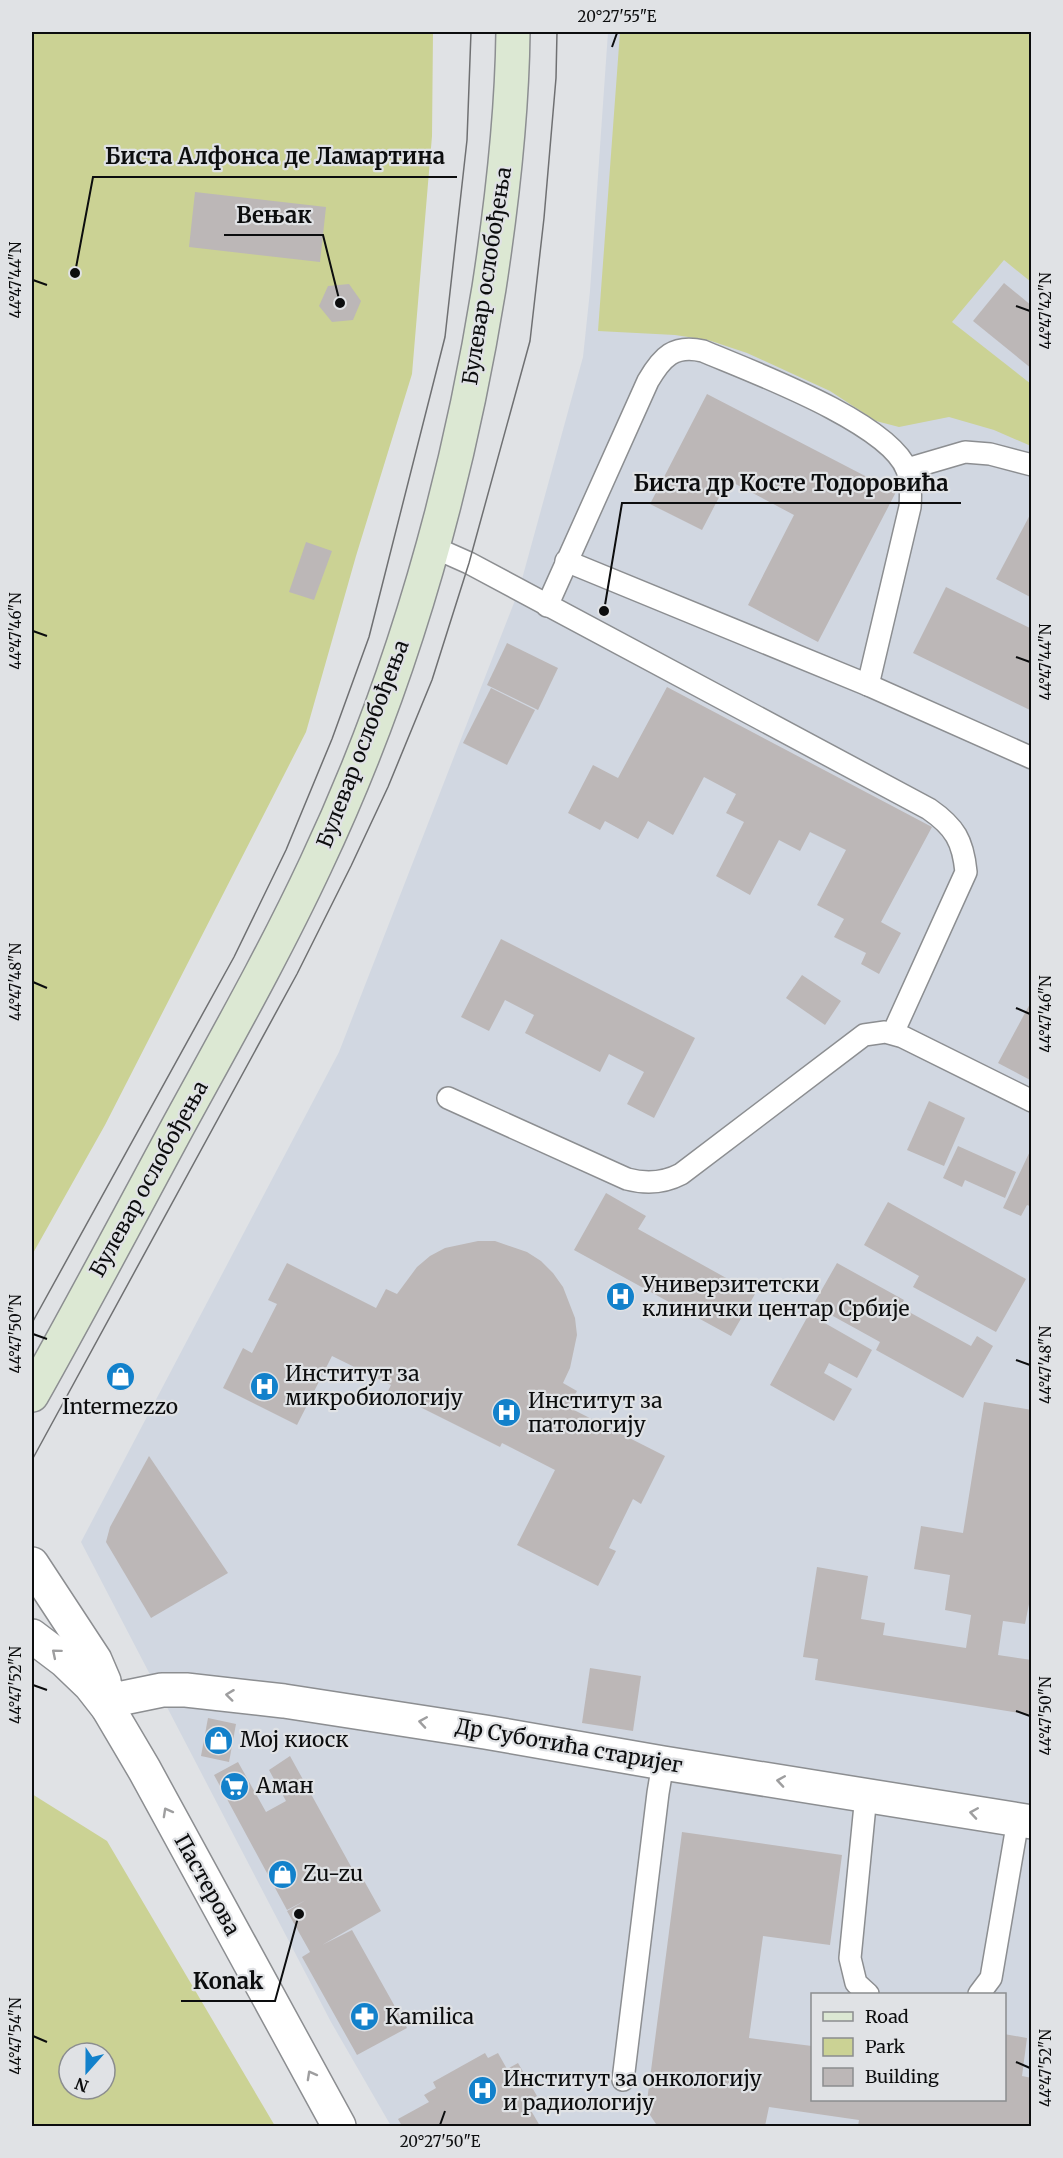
<svg xmlns="http://www.w3.org/2000/svg" width="1063" height="2158" font-family="Merriweather,serif">
	<rect width="100%" height="100%" fill="#e0e2e5"/>
	<!-- built -->
	<path fill="#d1d7e1" fill-rule="evenodd" d="M 608,32 L 1031,32 L 1031,2126 L 391,2126 L 331,2022 L 81,1542 L 339,1052 L 519,590 L 583,357 L 590,291 ZM 812,1994 L 1004,1994 L 1004,2100 L 812,2100 Z"/>
	<!-- green -->
	<g fill="#cbd294" fill-rule="evenodd">
		<path d="M 32,32 L 433,32 L 432,136 L 412,374 L 356,556 L 306,732 L 105,1125 L 32,1255 Z"/>
		<path d="M 620,32 L 1031,32 L 1031,282 L 1004,260 L 952,322 L 1031,384 L 1031,446 L 994,430 L 949,417 L 899,427 L 876,421 L 830,391 L 747,353 L 708,340 L 675,335 L 598,331 Z"/>
		<path d="M 32,1794 L 107,1841 L 275,2126 L 32,2126 ZM 69,2053 L 105,2053 L 105,2089 L 69,2089 Z"/>
	</g>
	<!-- building -->
	<g fill="#bcb7b7">
		<path d="M 195,192 L 326,207 L 320,262 L 189,247 Z"/>
		<path d="M 1004,283 L 1032,306 L 1032,369 L 973,321 Z"/>
		<path d="M 349,284 L 361,301 L 353,320 L 332,322 L 319,306 L 328,286 Z"/>
		<path d="M 707,394 L 896,492 L 818,642 L 748,605 L 794,515 L 728,480 L 702,530 L 650,504 Z"/>
		<path d="M 1032,511 L 1032,598 L 996,579 Z"/>
		<path d="M 306,542 L 332,551 L 314,600 L 289,592 Z"/>
		<path d="M 946,587 L 1032,629 L 1032,711 L 913,653 Z"/>
		<path d="M 507,643 L 558,668 L 538,710 L 487,685 Z"/>
		<path d="M 667,687 L 932,827 L 881,922 L 901,933 L 879,974 L 861,964 L 866,953 L 834,937 L 844,919 L 817,905 L 846,850 L 810,832 L 800,851 L 779,840 L 750,895 L 716,876 L 744,822 L 726,813 L 736,794 L 704,777 L 673,835 L 648,821 L 638,839 L 605,821 L 600,830 L 568,813 L 593,765 L 618,778 Z"/>
		<path d="M 491,688 L 535,710 L 507,765 L 463,743 Z"/>
		<path d="M 501,939 L 695,1038 L 654,1118 L 627,1104 L 644,1072 L 609,1054 L 600,1072 L 525,1033 L 534,1015 L 505,1000 L 489,1031 L 461,1017 Z"/>
		<path d="M 802,975 L 841,1001 L 825,1025 L 786,998 Z"/>
		<path d="M 1032,1000 L 1032,1081 L 998,1063 Z"/>
		<path d="M 929,1101 L 965,1118 L 944,1166 L 907,1150 Z"/>
		<path d="M 958,1146 L 1016,1172 L 1005,1198 L 965,1180 L 962,1187 L 943,1178 Z"/>
		<path d="M 1032,1147 L 1032,1207 L 1027,1205 L 1021,1216 L 1003,1208 Z"/>
		<path d="M 606,1193 L 646,1216 L 638,1229 L 755,1294 L 731,1336 L 574,1250 Z"/>
		<path d="M 888,1202 L 1026,1279 L 996,1332 L 913,1287 L 919,1276 L 864,1245 Z"/>
		<path d="M 478,1241 L 495,1241 L 527,1252 L 541,1261 L 553,1273 L 563,1287 L 575,1318 L 577,1335 L 570,1368 L 563,1383 L 577,1391 L 568,1407 L 665,1456 L 641,1504 L 633,1499 L 609,1548 L 616,1551 L 598,1586 L 517,1545 L 555,1470 L 502,1443 L 500,1447 L 388,1391 L 391,1385 L 332,1356 L 297,1425 L 223,1388 L 243,1348 L 252,1353 L 277,1304 L 268,1300 L 287,1263 L 376,1308 L 386,1289 L 397,1294 L 417,1267 L 430,1256 L 445,1248 Z"/>
		<path d="M 837,1263 L 904,1300 L 900,1307 L 971,1346 L 977,1336 L 993,1346 L 963,1398 L 876,1350 L 880,1342 L 813,1305 Z"/>
		<path d="M 809,1314 L 872,1350 L 857,1378 L 829,1363 L 824,1373 L 852,1389 L 834,1421 L 770,1385 Z"/>
		<path d="M 984,1402 L 1032,1410 L 1032,1589 L 1025,1624 L 1003,1621 L 998,1655 L 1032,1660 L 1032,1715 L 815,1680 L 818,1659 L 803,1657 L 817,1567 L 868,1576 L 861,1619 L 885,1623 L 883,1635 L 966,1648 L 971,1615 L 945,1610 L 950,1575 L 914,1569 L 921,1526 L 963,1533 Z"/>
		<path d="M 149,1456 L 228,1573 L 151,1618 L 106,1542 L 110,1527 Z"/>
		<path d="M 590,1668 L 641,1676 L 633,1731 L 582,1723 Z"/>
		<path d="M 208,1718 L 236,1724 L 229,1762 L 201,1756 Z"/>
		<path d="M 290,1756 L 354,1872 L 358,1870 L 381,1911 L 322,1945 L 352,1930 L 407,2028 L 357,2055 L 302,1957 L 310,1952 L 287,1911 L 306,1900 L 287,1910 L 214,1775 L 238,1762 L 266,1812 L 286,1801 L 269,1770 Z"/>
		<path d="M 682,1832 L 842,1855 L 830,1945 L 763,1936 L 749,2038 L 812,2046 L 812,2100 L 1004,2100 L 1004,2034 L 1027,2038 L 1022,2076 L 1032,2078 L 1032,2126 L 858,2126 L 859,2120 L 769,2107 L 765,2126 L 659,2126 L 656,2124 L 646,2109 Z"/>
		<path d="M 485,2053 L 488,2058 L 498,2053 L 507,2069 L 518,2063 L 537,2096 L 526,2102 L 540,2126 L 402,2126 L 398,2119 L 429,2102 L 424,2095 L 436,2088 L 433,2082 Z"/>
	</g>
	<g fill="none" stroke-linecap="round" stroke-linejoin="round">
		<defs>
			<g id="service">
				<path d="M 907,469 L 965,452 L 990,454 L 1032,465"/>
				<path d="M 433,547 L 469,563 L 929,809 C 955,827 963,841 966,872 L 893,1033"/>
				<path d="M 566,561 L 868,685 L 1032,758"/>
				<path d="M 547,606 L 648,381 C 662,357 674,344 703,351 C 750,371 889,422 907,470 C 911,482 911,494 910,507 L 868,685"/>
				<path d="M 448,1098 L 627,1179 C 646,1184 664,1183 681,1174 L 864,1035 L 885,1032 L 903,1037 L 1032,1101"/>
				<path d="M 866,1795 L 850,1958 L 856,1983 L 868,1994"/>
				<path d="M 979,1994 L 991,1978 L 1018,1820"/>
				<path d="M 623,2080 L 658,1793 L 663,1763"/>
			</g>
			<g id="minor">
				<path d="M 32,1564 L 95,1660 L 104,1681 L 108,1708 L 123,1698 L 162,1690 L 186,1690 L 284,1701 L 485,1732 L 663,1763 L 1032,1822"/>
				<path d="M 32,1636 L 65,1661 L 90,1685 L 108,1708 L 144,1769 L 339,2126"/>
			</g>
			<path id="secondary" d="M 32,1395 C 81,1308 128,1219 176,1130 C 224,1042 274,954 316,864 C 402,682 457,485 489,288 C 502,203 512,117 513,32"/>
		</defs>
		<!-- service casing -->
		<use href="#service" stroke="#8c8e91" stroke-width="24"/>
		<!-- minor casing -->
		<use href="#minor" stroke="#8c8e91" stroke-width="36"/>
		<!-- secondary casing -->
		<use href="#secondary" stroke="#8c8e91" stroke-width="36"/>
		<!-- service -->
		<use href="#service" stroke="#fff" stroke-width="21"/>
		<!-- minor -->
		<use href="#minor" stroke="#fff" stroke-width="33"/>
		<!-- secondary -->
		<use href="#secondary" stroke="#dce8d3" stroke-width="33"/>
		<!-- tram -->
		<g stroke="#6f7072" stroke-width="1.5">
			<path d="M 32,1323 L 234,957 L 286,850 L 332,739 L 369,637 L 445,337 L 467,140 L 471,32"/>
			<path d="M 32,1460 L 297,974 L 351,866 L 388,787 L 432,680 L 469,563 L 530,341 L 544,218 L 556,78 L 557,32"/>
		</g>
	</g>
	<!-- one-way arrows -->
	<defs><path id="oneway-chevron" d="M-2-3.5L2.5 0L-2 3.5" fill="none" stroke-width="1.6" stroke-linecap="round" stroke-linejoin="round" transform="scale(1.5)"/></defs>
	<g stroke="#9e9e9f">
		<use href="#oneway-chevron" transform="translate(56 1653) rotate(-140)"/>
		<use href="#oneway-chevron" transform="translate(230 1695) rotate(-173)"/>
		<use href="#oneway-chevron" transform="translate(423 1722) rotate(-171)"/>
		<use href="#oneway-chevron" transform="translate(781 1781) rotate(-171)"/>
		<use href="#oneway-chevron" transform="translate(167 1812) rotate(-119)"/>
		<use href="#oneway-chevron" transform="translate(974 1813) rotate(-171)"/>
		<use href="#oneway-chevron" transform="translate(311 2075) rotate(-119)"/>
	</g>
	<!-- ticks -->
	<path fill="none" stroke="#0c0d0e" stroke-width="2" d="M 612,47 L 617,33M 33,280 L 47,285M 1016,306 L 1030,311M 33,631 L 47,636M 1016,657 L 1030,662M 33,982 L 47,988M 1016,1008 L 1030,1014M 33,1334 L 47,1339M 1016,1360 L 1030,1365M 33,1685 L 47,1690M 1016,1711 L 1030,1716M 33,2036 L 47,2042M 1016,2062 L 1030,2068M 440,2125 L 445,2111"/>
	<!-- icons -->
	<defs>
		<symbol id="hospital-disc" viewBox="-11 -11 22 22"><circle r="9.5" fill="#1281cb" stroke="#e0e2e5"/><path d="M-5-5h3v3.5h4V-5h3V5h-3V1.5h-4V5h-3Z" fill="#fff"/></symbol>
		<symbol id="shop-disc" viewBox="-11 -11 22 22"><circle r="9.5" fill="#1281cb" stroke="#e0e2e5"/><path d="M-5-2.5h2.3a2.7 3.5 0 0 1 5.4 0H5L5.5 6h-11ZM-1.5-2.5h3a1.5 2.3 0 0 0-3 0Z" fill="#fff"/></symbol>
		<symbol id="supermarket-disc" viewBox="-11 -11 22 22"><circle r="9.5" fill="#1281cb" stroke="#e0e2e5"/><path d="M-6-5.5h2.5l.6 2H6L4.5 2H-2.5L-4.4-4H-6ZM-1.5 3.2a1.3 1.3 0 1 0 .1 0ZM3 3.2a1.3 1.3 0 1 0 .1 0Z" fill="#fff"/></symbol>
		<symbol id="pharmacy-disc" viewBox="-11 -11 22 22"><circle r="9.5" fill="#1281cb" stroke="#e0e2e5"/><path d="M-2-6h4v4h4v4h-4v4h-4v-4h-4v-4h4Z" fill="#fff"/></symbol>
	</defs>
	<g fill-rule="evenodd">
		<use href="#hospital-disc" x="604" y="1280" width="33" height="33"/>
		<use href="#shop-disc" x="104" y="1360" width="33" height="33"/>
		<use href="#hospital-disc" x="248" y="1370" width="33" height="33"/>
		<use href="#hospital-disc" x="490" y="1396" width="33" height="33"/>
		<use href="#shop-disc" x="202" y="1724" width="33" height="33"/>
		<use href="#supermarket-disc" x="218" y="1770" width="33" height="33"/>
		<use href="#shop-disc" x="266" y="1858" width="33" height="33"/>
		<use href="#pharmacy-disc" x="348" y="2000" width="33" height="33"/>
		<use href="#hospital-disc" x="466" y="2074" width="33" height="33"/>
	</g>
	<g text-anchor="middle" stroke-width="4.5" stroke-linejoin="round" paint-order="stroke">
		<!-- street labels -->
		<g font-size="21" fill="#0c0d0e" stroke="#e0e2e5">
			<text transform="translate(487 276) rotate(-81)" y="7">Булевар ослобођења</text>
			<text transform="translate(363 744) rotate(-69)" y="7">Булевар ослобођења</text>
			<text transform="translate(149 1179) rotate(-61)" y="7">Булевар ослобођења</text>
			<text transform="translate(569 1746) rotate(10)" y="7">Др Суботића старијег</text>
			<text transform="translate(207 1885) rotate(61)" y="7">Пастерова</text>
		</g>
		<!-- poi labels -->
		<g font-size="21" fill="#0c0d0e" stroke="#e0e2e5" text-anchor="start">
			<text x="642" y="1292">Универзитетски<tspan x="642" dy="24">клинички центар Србије</tspan></text>
			<text x="285" y="1381">Институт за<tspan x="285" dy="24">микробиологију</tspan></text>
			<text x="528" y="1408">Институт за<tspan x="528" dy="24">патологију</tspan></text>
			<text x="120" y="1414" text-anchor="middle">Intermezzo</text>
			<text x="240" y="1747">Мој киоск</text>
			<text x="256" y="1793">Аман</text>
			<text x="303" y="1881">Zu-zu</text>
			<text x="385" y="2024">Kamilica</text>
			<text x="503" y="2086">Институт за онкологију<tspan x="503" dy="24">и радиологију</tspan></text>
		</g>
	</g>
	<!-- callouts -->
	<path fill="none" stroke="#0c0d0e" stroke-width="2" d="M75 273L93 177H457M340 303L323 235H224M604 611L622 503H961M299 1914L275 2001H181"/>
	<g fill="#0c0d0e" stroke="#e0e2e5" stroke-width="2">
		<circle cx="75" cy="273" r="6"/>
		<circle cx="340" cy="303" r="6"/>
		<circle cx="604" cy="611" r="6"/>
		<circle cx="299" cy="1914" r="6"/>
	</g>
	<g font-size="22" text-anchor="middle" font-weight="bold" fill="#0c0d0e" stroke="#e0e2e5" stroke-width="4.5" stroke-linejoin="round" paint-order="stroke">
		<text x="275" y="164">Биста Алфонса де Ламартина</text>
		<text x="274" y="223">Вењак</text>
		<text x="791" y="491">Биста др Косте Тодоровића</text>
		<text x="228" y="1989">Konak</text>
	</g>
	<!-- border -->
	<rect width="1063" height="2158" fill="none" stroke="#e0e2e5" stroke-width="66"/>
	<!-- legend -->
	<rect x="811" y="1993" width="195" height="108" fill="#e0e2e5" stroke="#8b8d8f" stroke-width="1.5"/>
	<rect x="823" y="2012" width="30" height="9" fill="#dce8d3" stroke="#8b8d8f" stroke-width="1.5"/>
	<text x="865" y="2023" font-size="18" fill="#0c0d0e">Road</text>
	<rect x="823" y="2038" width="30" height="18" fill="#cbd294" stroke="#8b8d8f" stroke-width="1.5"/>
	<text x="865" y="2053" font-size="18" fill="#0c0d0e">Park</text>
	<rect x="823" y="2068" width="30" height="18" fill="#bcb7b7" stroke="#8b8d8f" stroke-width="1.5"/>
	<text x="865" y="2083" font-size="18" fill="#0c0d0e">Building</text>
	<!-- north arrow -->
	<g transform="translate(87 2071) rotate(201)"><circle r="28" fill="#e0e2e5" stroke="#8b8d8f" stroke-width="1.5"/>
	<path d="M0-4.5L10 22L0 15L-10 22Z" fill="#1281cb"/>
	<text y="-9" font-size="16" font-weight="bold" text-anchor="middle" fill="#0c0d0e">N</text>
	</g>
	<rect x="33" y="33" width="997" height="2092" fill="none" stroke="#0c0d0e" stroke-width="2"/>
	<g font-size="15" text-anchor="middle" fill="#0c0d0e">
		<text x="617" y="22">20°27'55"E</text>
		<text transform="translate(16 280) rotate(-90)" y="5">44°47'44"N</text>
		<text transform="translate(1046 311) rotate(-90)" y="5">44°47'42"N</text>
		<text transform="translate(16 631) rotate(-90)" y="5">44°47'46"N</text>
		<text transform="translate(1046 662) rotate(-90)" y="5">44°47'44"N</text>
		<text transform="translate(16 982) rotate(-90)" y="5">44°47'48"N</text>
		<text transform="translate(1046 1014) rotate(-90)" y="5">44°47'46"N</text>
		<text transform="translate(16 1334) rotate(-90)" y="5">44°47'50"N</text>
		<text transform="translate(1046 1365) rotate(-90)" y="5">44°47'48"N</text>
		<text transform="translate(16 1685) rotate(-90)" y="5">44°47'52"N</text>
		<text transform="translate(1046 1716) rotate(-90)" y="5">44°47'50"N</text>
		<text transform="translate(16 2036) rotate(-90)" y="5">44°47'54"N</text>
		<text transform="translate(1046 2068) rotate(-90)" y="5">44°47'52"N</text>
		<text x="440" y="2147">20°27'50"E</text>
	</g>
</svg>
